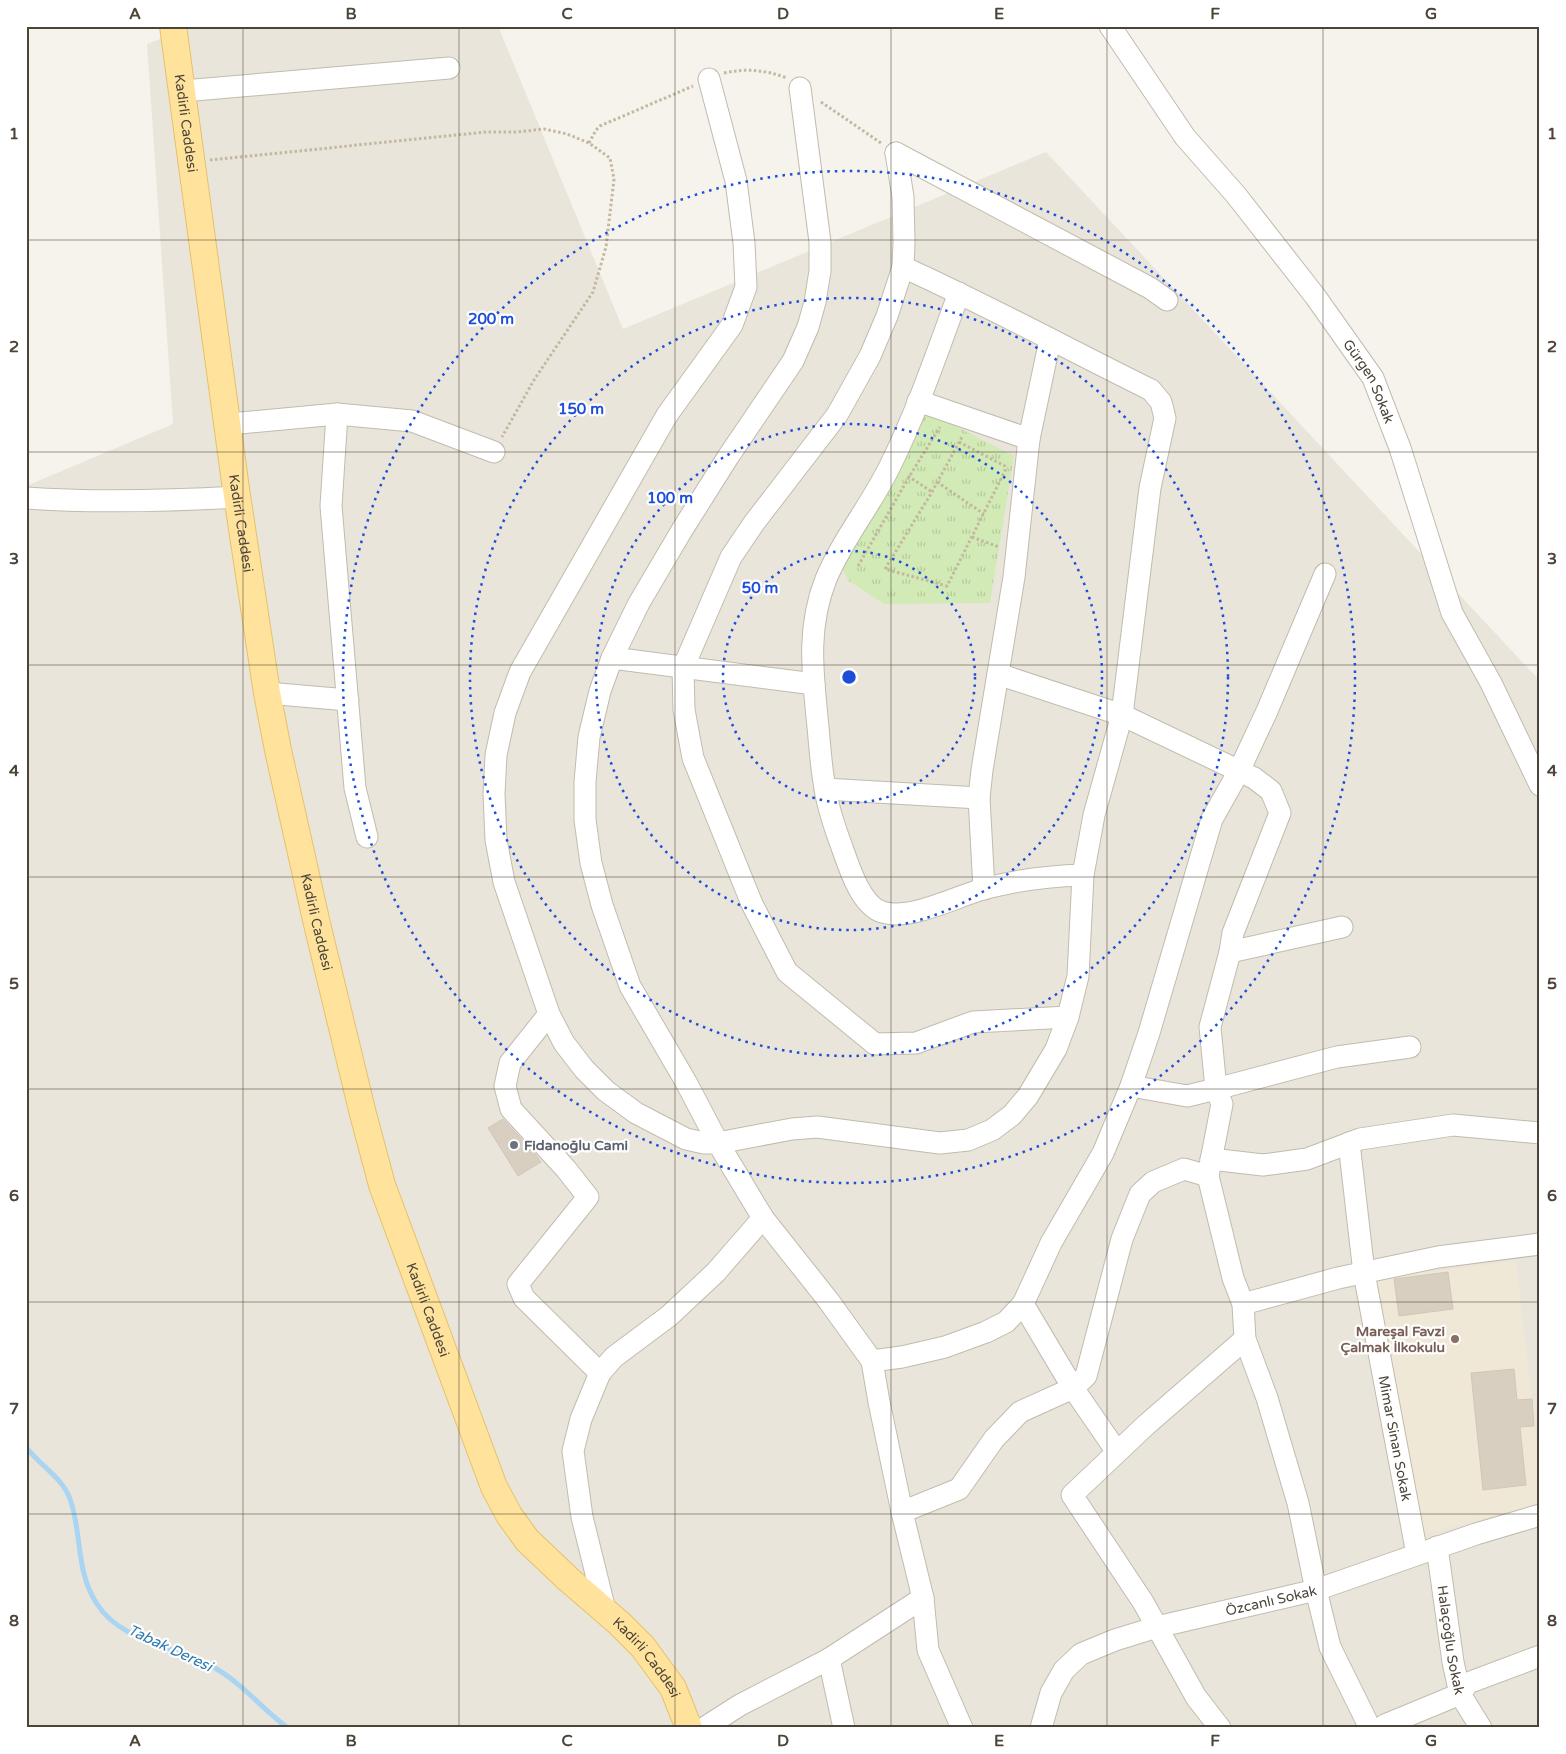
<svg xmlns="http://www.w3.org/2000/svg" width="1566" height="1754" font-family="'Varela Round',sans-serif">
	<defs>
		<pattern id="grass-tufts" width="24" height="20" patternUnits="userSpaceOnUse" patternTransform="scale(1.25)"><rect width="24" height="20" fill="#d2eab5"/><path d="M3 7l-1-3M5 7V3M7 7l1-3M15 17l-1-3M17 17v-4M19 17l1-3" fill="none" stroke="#b6ca9c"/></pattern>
	</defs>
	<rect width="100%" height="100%" fill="#f6f3ec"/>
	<!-- residential -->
	<path fill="#eae5da" d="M 193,26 L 498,26 L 623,329 L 1046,152 L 1540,681 L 1540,1728 L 26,1728 L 26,486 L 173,424 L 147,44 Z"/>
	<!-- education -->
	<path fill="#efe8d6" d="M 1516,1261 L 1540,1473 L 1540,1503 L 1424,1535 L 1374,1279 Z"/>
	<!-- grass -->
	<path fill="url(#grass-tufts)" d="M 926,411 L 1014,456 L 990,603 L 884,604 L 849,581 L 836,558 Z"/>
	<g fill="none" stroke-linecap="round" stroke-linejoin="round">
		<!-- stream -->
		<path stroke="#a9d4f2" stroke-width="5" d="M 26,1447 C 41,1467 64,1478 71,1502 C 82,1536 76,1573 97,1604 C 122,1643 177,1646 215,1668 C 243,1684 262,1709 288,1728"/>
	</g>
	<!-- building -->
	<g fill="#d8cfc1" stroke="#d3c7b4">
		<path d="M 503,1119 L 536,1155 L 541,1162 L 518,1176 L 488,1128 Z"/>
		<path d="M 1448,1272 L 1453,1309 L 1399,1316 L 1394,1279 Z"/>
		<path d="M 1514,1369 L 1517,1400 L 1532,1399 L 1534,1426 L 1520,1427 L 1526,1485 L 1483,1490 L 1471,1373 Z"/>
	</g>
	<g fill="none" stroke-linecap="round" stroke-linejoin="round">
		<defs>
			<g id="minor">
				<path id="s1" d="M 1110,26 L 1185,137 L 1236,195 L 1315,296 L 1373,378 L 1400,448 L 1452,613 L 1491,683 L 1540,785"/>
				<path d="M 709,79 L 736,181 L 744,243 L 746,287 L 732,325 L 667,415 L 520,672 L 505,713 L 496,755 L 494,794 L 496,840 L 504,882 L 549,1014 L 564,1043 L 584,1069 L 606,1091 L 636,1113 L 686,1139 L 704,1143 L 718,1143 L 792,1129 L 817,1127 L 940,1143 L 968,1140 L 992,1130 L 1012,1115 L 1028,1096 L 1056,1049 L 1068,1017 L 1078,976 L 1083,875 L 1094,815 L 1122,715 L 1150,488 L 1165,418 L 1161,402 L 1151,390 C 1068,349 987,305 903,267"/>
				<path d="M 800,88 L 820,242 L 820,271 L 815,302 L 808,327 L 793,361 L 728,457 L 682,530 L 639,603 L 612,658 L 600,691 L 589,737 L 585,782 L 585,820 L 591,863 L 602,905 L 630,986 L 686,1082 L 718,1143 L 763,1218 L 828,1300 L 872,1361 L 879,1402 L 902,1512 L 923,1598 L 928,1650 L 962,1728"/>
				<path d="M 183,91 L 449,68"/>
				<path d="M 896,153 L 903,197 L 904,243 L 903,267 L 887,316 L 870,356 L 837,415 L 754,523 L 731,557 L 683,668 L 684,710 L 693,758 L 752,904 L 787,972 L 875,1044 L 916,1043 L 973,1022 L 1068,1017"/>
				<path d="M 896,153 L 1150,288 L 1167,300"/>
				<path d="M 959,293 C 938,350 918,409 891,464 C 872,504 843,538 826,579 C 806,629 813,675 818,727 C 820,747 821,768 825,788 C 827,805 833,822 839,839 C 847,860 859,905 882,912 C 910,921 955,897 983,889 C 1016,880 1049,876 1083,875"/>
				<path d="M 918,401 L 1029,439"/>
				<path d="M 337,414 L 331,506 L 355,788 L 367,837"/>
				<path d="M 227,423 L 240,423 L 337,414 L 412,421 L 494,452"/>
				<path d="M 26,498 C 96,503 167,501 237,497"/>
				<path d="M 612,658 L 814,684"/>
				<path d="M 998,674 L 1122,715 L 1254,778 L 1271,791 L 1280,813 L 1233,933 L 1230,952 L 1210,1027 L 1216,1089 L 1337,1057 L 1410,1047"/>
				<path d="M 267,693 L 348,700"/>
				<path d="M 825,789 L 979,798"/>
				<path d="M 984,889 L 979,798 L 982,770 L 1014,577 L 1029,439 L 1050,340"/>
				<path d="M 1230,952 L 1342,927"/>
				<path d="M 549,1014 L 510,1063 L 505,1086 L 511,1109 L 566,1169 L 588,1197 L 518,1284 L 524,1298 L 600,1373"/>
				<path d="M 1131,1086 L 1187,1096 L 1216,1089 L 1222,1104 L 1208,1176 L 1233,1278 L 1243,1304 L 1245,1339 L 1267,1398 L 1298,1503 L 1316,1590 L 1330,1647 L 1370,1728"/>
				<path id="s2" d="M 1349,1143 L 1364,1273 L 1417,1554"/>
				<path d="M 1211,1159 L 1263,1165 L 1307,1159 L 1360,1139 L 1453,1125 L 1540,1133"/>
				<path d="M 1023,1304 L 1073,1388 L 1117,1452"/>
				<path d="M 1243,1304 L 1338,1278 L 1438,1257 L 1540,1244"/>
				<path d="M 872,1361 L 902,1357 L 945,1347 L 986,1332 L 1006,1322 L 1023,1304 L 1051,1243 L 1103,1153 L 1131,1086 L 1149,1033 L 1212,819 L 1239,771 L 1267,711 L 1325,574"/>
				<path d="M 902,1512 L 959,1489 L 994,1439 L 1020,1412 L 1073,1388 L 1086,1376 L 1122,1239 L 1140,1194 L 1153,1182 L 1184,1169 L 1208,1176"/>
				<path id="s3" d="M 1437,1547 L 1453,1662 L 1460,1694 L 1481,1728"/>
				<path d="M 605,1610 L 582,1517 L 573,1451 L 581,1419 L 600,1373 L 614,1357 L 669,1316 L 716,1272 L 763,1218"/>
				<path d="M 829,1659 L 844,1728"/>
				<path d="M 704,1728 L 740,1705 L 829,1659 L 923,1598"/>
				<path id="s4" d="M 1041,1728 L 1051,1693 L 1064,1670 L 1081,1654 L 1115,1640 L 1157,1627 L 1316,1590 L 1476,1534 L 1540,1515"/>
				<path d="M 1220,1728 L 1196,1697 L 1143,1602 L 1072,1495 L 1146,1425 L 1245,1339"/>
				<path d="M 1385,1728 L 1385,1725 L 1460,1694 L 1468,1683 L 1540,1656"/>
			</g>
			<g id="major">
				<path id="s5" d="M 173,26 L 236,489 L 267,693 L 278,750 L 317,924 L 363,1114 L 382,1185 L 494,1487 L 509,1515 L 527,1540 L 568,1579 L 619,1623 L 643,1647 L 673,1688 L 689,1728"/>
			</g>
		</defs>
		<!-- minor casing -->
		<use href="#minor" stroke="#c2bbae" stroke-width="23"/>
		<!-- major casing -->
		<use href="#major" stroke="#e6c16a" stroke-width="28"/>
		<!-- path -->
		<g stroke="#c4b79f" stroke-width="3" stroke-dasharray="2.5 2.5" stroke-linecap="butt">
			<path d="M 724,73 C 747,68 765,70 787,78"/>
			<path d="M 821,102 L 881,143"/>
			<path d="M 589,143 L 596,130 L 600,126 L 693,86"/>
			<path d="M 210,160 L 486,132 L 516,132 L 544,129 L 567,134 L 589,143 L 610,158 L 614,179 L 606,247 L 593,292 L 534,380 L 502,437"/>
			<path d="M 959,442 L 1005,466 L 1005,471 L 947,586 L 885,569 L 932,492 L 963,435"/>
			<path d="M 908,476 L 932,492"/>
			<path d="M 937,482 L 984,514"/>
			<path d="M 972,537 L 999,547"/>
			<path d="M 858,566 L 909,477 L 940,427"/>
		</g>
		<!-- minor -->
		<use href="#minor" stroke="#fff" stroke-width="21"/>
		<!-- major -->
		<use href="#major" stroke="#ffe39c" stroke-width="26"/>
	</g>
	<!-- grid -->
	<path fill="none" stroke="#4b4439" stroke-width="1" stroke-opacity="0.55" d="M 243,26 L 243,1728M 459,26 L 459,1728M 675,26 L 675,1728M 891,26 L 891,1728M 1107,26 L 1107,1728M 1323,26 L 1323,1728M 26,240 L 1540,240M 26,452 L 1540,452M 26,665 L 1540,665M 26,877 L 1540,877M 26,1089 L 1540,1089M 26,1302 L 1540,1302M 26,1514 L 1540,1514"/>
	<!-- distance rings -->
	<g fill="none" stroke="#1d4ed8" stroke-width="2.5" stroke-dasharray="2.5 5">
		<circle cx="849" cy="677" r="126"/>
		<circle cx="849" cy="677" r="253"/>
		<circle cx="849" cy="677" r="379"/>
		<circle cx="849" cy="677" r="506"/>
	</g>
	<!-- markers -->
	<circle fill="#6b7280" stroke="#fff" stroke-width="2" cx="514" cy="1145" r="5"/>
	<circle fill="#8d6e63" stroke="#fff" stroke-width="2" cx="1455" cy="1339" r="5"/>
	<g text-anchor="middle" stroke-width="4.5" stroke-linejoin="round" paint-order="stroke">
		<!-- street labels -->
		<g font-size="14" fill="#4b4439" stroke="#fff">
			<text dy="5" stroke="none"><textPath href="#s5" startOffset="98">Kadirli Caddesi</textPath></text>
			<text dy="5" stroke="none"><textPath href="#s1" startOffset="441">Gürgen Sokak</textPath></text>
			<text dy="5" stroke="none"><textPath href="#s5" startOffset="502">Kadirli Caddesi</textPath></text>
			<text dy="5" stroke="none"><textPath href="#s5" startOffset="908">Kadirli Caddesi</textPath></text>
			<text dy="5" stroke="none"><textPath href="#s5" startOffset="1312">Kadirli Caddesi</textPath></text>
			<text dy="5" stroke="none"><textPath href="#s2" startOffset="299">Mimar Sinan Sokak</textPath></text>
			<text dy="5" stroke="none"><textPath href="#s4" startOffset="284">Özcanlı Sokak</textPath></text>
			<text dy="5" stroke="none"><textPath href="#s3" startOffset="94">Halaçoğlu Sokak</textPath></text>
			<text dy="5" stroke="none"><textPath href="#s5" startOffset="1732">Kadirli Caddesi</textPath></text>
		</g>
		<!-- worship labels -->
		<g font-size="14" font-weight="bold" fill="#5b616d" stroke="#fff" text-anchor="start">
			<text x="524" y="1150">Fidanoğlu Cami</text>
		</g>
		<!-- education labels -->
		<g font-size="14" font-weight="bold" fill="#785e54" stroke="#fff" text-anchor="end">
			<text x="1445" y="1336">Mareşal Favzi<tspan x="1445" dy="16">Çalmak İlkokulu</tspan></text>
		</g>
		<!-- water labels -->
		<g font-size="15" font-style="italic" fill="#2e7ab2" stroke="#fff">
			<text transform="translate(170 1648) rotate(25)" y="5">Tabak Deresi</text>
		</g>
	</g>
	<circle cx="849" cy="677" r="8" fill="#1d4ed8" stroke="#fff" stroke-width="2.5"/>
	<g font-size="15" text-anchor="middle" font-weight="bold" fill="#1d4ed8" stroke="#fff" stroke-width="4.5" stroke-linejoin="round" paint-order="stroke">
		<text x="491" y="324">200 m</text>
		<text x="581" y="414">150 m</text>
		<text x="670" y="503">100 m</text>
		<text x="760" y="593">50 m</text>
	</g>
	<!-- border -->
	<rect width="1566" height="1754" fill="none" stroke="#ffffff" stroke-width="55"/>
	<rect x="28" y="28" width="1510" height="1698" fill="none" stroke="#4b4439" stroke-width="2"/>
	<g font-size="16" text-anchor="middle" font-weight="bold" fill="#4b4439">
		<text x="135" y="19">A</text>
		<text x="351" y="19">B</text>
		<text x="567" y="19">C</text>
		<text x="783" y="19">D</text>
		<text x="999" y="19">E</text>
		<text x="1215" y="19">F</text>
		<text x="1431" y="19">G</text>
		<text x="14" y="139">1</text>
		<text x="1552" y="139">1</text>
		<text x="14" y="352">2</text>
		<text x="1552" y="352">2</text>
		<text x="14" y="564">3</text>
		<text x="1552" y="564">3</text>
		<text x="14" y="776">4</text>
		<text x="1552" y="776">4</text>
		<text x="14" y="989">5</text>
		<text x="1552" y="989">5</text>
		<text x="14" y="1201">6</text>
		<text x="1552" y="1201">6</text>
		<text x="14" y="1414">7</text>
		<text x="1552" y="1414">7</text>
		<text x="14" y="1626">8</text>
		<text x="1552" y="1626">8</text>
		<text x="135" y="1746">A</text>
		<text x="351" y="1746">B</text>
		<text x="567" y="1746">C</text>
		<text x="783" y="1746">D</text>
		<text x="999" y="1746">E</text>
		<text x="1215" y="1746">F</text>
		<text x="1431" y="1746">G</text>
	</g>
</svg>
